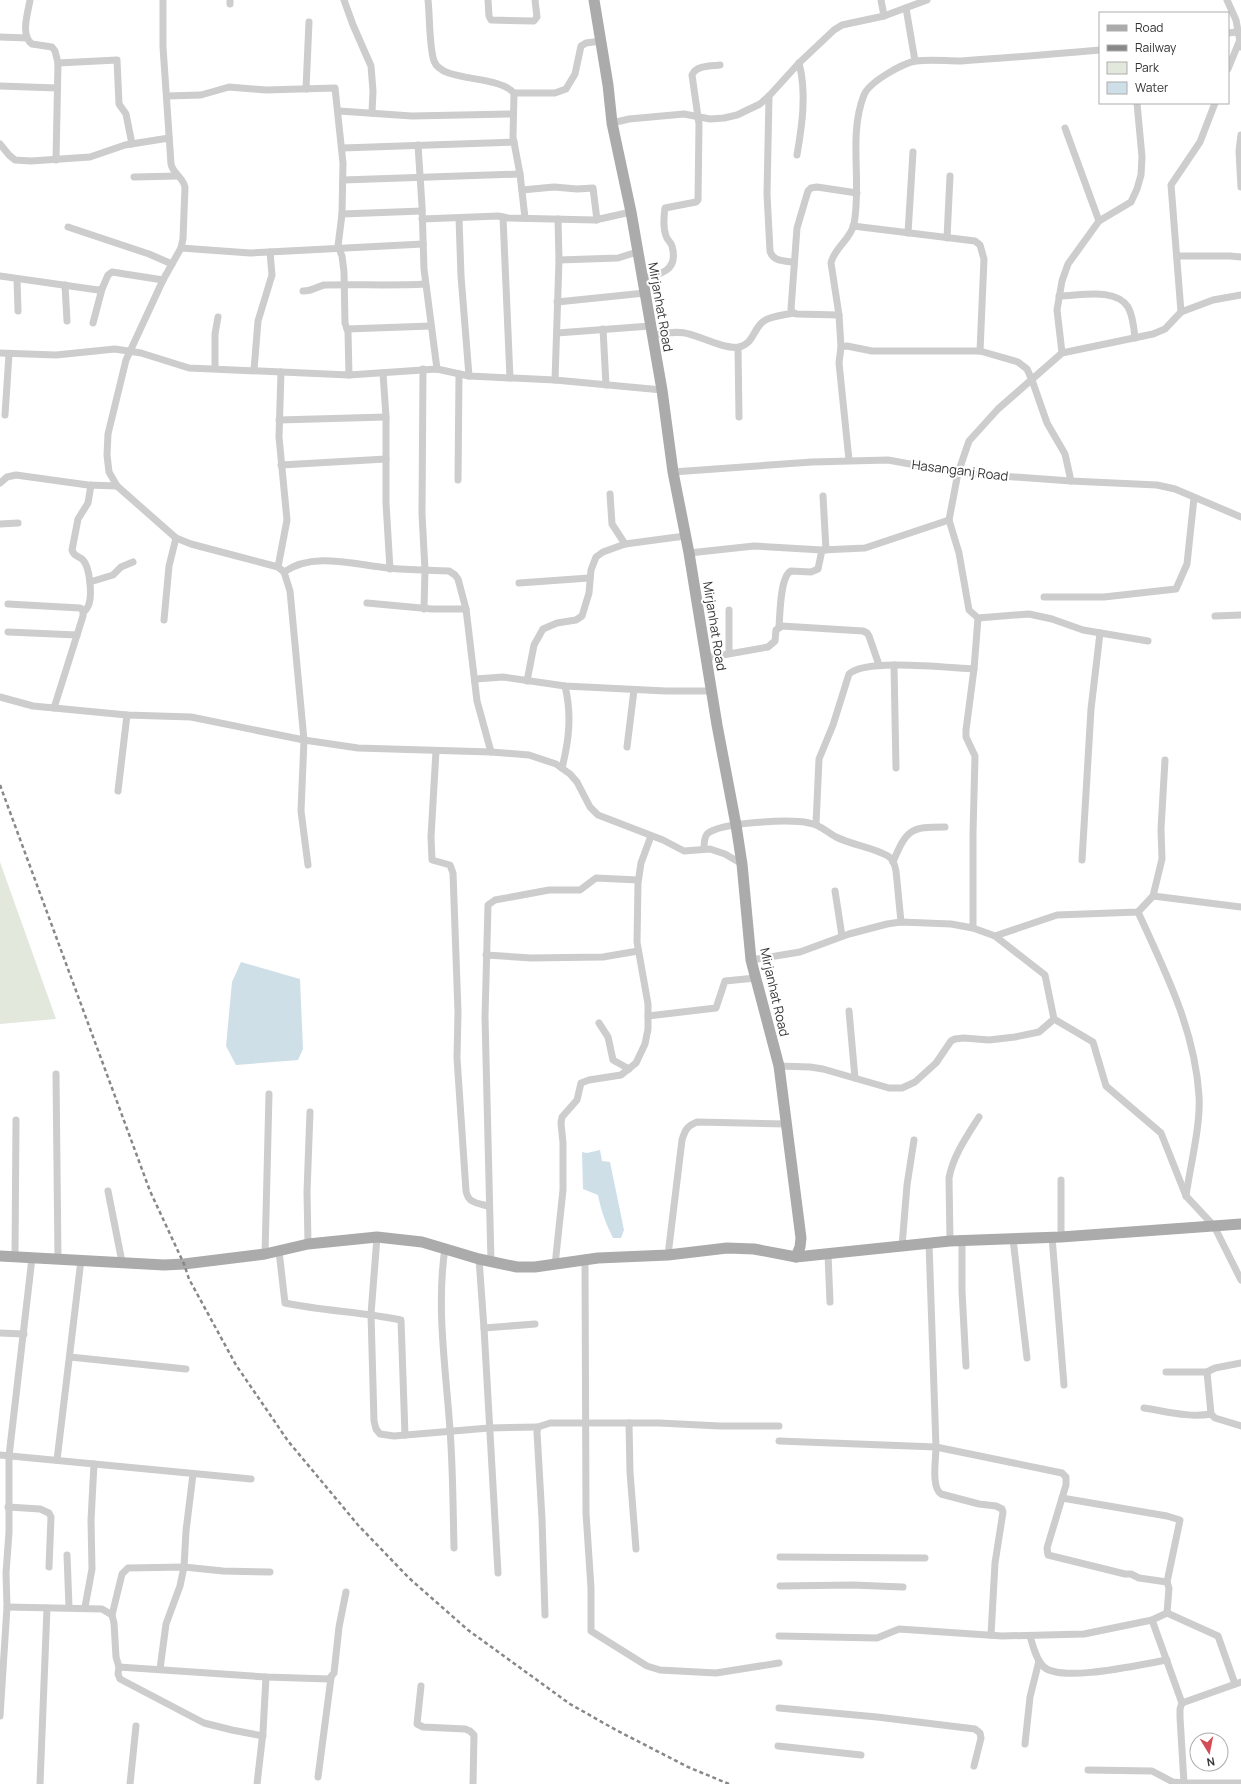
<svg xmlns="http://www.w3.org/2000/svg" width="1241" height="1784" font-family="Manrope,sans-serif">
	<rect width="100%" height="100%" fill="#fff"/>
	<!-- green -->
	<path fill="#e3e8dd" d="M 0,862 L 56,1019 L 0,1024 Z"/>
	<!-- water -->
	<g fill="#cfdfe8">
		<path d="M 241,962 L 300,979 L 303,1049 L 298,1060 L 236,1065 L 226,1046 L 232,982 Z"/>
		<path d="M 600,1150 L 602,1161 L 610,1162 L 624,1230 L 621,1238 L 613,1238 C 606,1224 601,1211 598,1195 L 583,1189 L 582,1152 L 587,1153 Z"/>
	</g>
	<g fill="none" stroke-linecap="round" stroke-linejoin="round">
		<!-- minor -->
		<g stroke="#cdcdcd" stroke-width="7">
			<path d="M 30,0 C 28,13 20,35 32,44 L 52,47 L 55,51 L 58,63 L 56,160"/>
			<path d="M 163,0 L 163,47 L 171,164 C 173,174 183,177 185,187 L 183,239 L 181,248 L 163,280 L 126,360 L 108,434 L 107,455 L 109,472 L 117,486 L 176,538 L 191,544 L 278,567 L 284,572 L 290,591 L 304,740 L 301,811 L 308,865"/>
			<path d="M 230,0 L 230,4"/>
			<path d="M 344,0 L 353,25 L 371,66 L 373,91 L 372,113"/>
			<path d="M 428,0 C 430,17 429,46 434,61 C 442,83 497,74 514,93 L 513,137 L 520,174 L 525,218"/>
			<path d="M 488,0 L 489,16 L 491,20 L 534,21 L 537,17 L 535,0"/>
			<path d="M 881,0 L 884,16"/>
			<path d="M 1227,0 L 1236,20 L 1241,47"/>
			<path d="M 906,8 L 915,61"/>
			<path d="M 1228,33 L 1237,32"/>
			<path d="M 0,37 L 27,38"/>
			<path d="M 58,63 L 117,60 L 119,104 L 126,114 L 132,144"/>
			<path d="M 1228,69 L 1239,42"/>
			<path d="M 0,86 L 57,88"/>
			<path d="M 306,89 L 309,22"/>
			<path d="M 514,93 L 555,93 L 566,89 L 575,74 L 581,46 L 586,43 L 601,41"/>
			<path d="M 167,96 L 201,95 L 229,87 L 266,90 L 335,88 L 343,163 L 342,214 L 338,246 L 342,256 L 344,272 L 345,323 L 348,332 L 349,375"/>
			<path d="M 769,96 L 767,194 L 770,251 C 773,262 785,261 794,262"/>
			<path d="M 339,111 L 412,116 L 513,114"/>
			<path d="M 612,123 L 629,119 L 684,114 L 710,119 L 724,118 L 737,115 L 760,104 L 769,96 L 799,63 L 834,30 L 842,25 L 884,16 L 927,0"/>
			<path d="M 1065,128 L 1099,221"/>
			<path d="M 1241,135 L 1239,151 L 1241,187"/>
			<path d="M 0,144 L 9,155 L 15,160 L 31,161 L 90,157 L 125,145 L 169,138"/>
			<path d="M 418,145 L 422,206 L 424,269 L 437,369"/>
			<path d="M 342,148 L 514,142"/>
			<path d="M 797,155 C 802,126 807,93 799,63"/>
			<path d="M 134,177 L 178,176"/>
			<path d="M 343,180 L 520,174"/>
			<path d="M 522,190 L 554,187 L 577,189 L 593,188 L 597,220"/>
			<path d="M 342,214 L 422,211"/>
			<path d="M 503,217 L 510,378"/>
			<path d="M 459,218 L 461,276 L 469,376"/>
			<path d="M 422,219 L 498,216 L 508,218 L 595,220 L 631,212"/>
			<path d="M 853,226 L 975,241 L 980,245 L 984,259 L 980,351"/>
			<path d="M 68,227 L 149,254 L 172,264"/>
			<path d="M 908,233 L 913,152"/>
			<path d="M 947,238 L 950,176"/>
			<path d="M 181,248 L 250,253 L 423,244"/>
			<path d="M 1177,256 L 1230,256 L 1241,257"/>
			<path d="M 559,260 L 618,258 L 637,252"/>
			<path d="M 0,276 L 98,290 L 102,289 L 108,275 L 112,272 L 163,280"/>
			<path d="M 641,278 C 660,275 679,271 672,246 C 671,242 667,240 666,236 C 663,228 664,215 665,208 L 696,202 L 698,200 L 699,124 L 692,75 C 696,65 711,66 720,65"/>
			<path d="M 17,279 L 18,311"/>
			<path d="M 65,285 L 67,321"/>
			<path d="M 303,291 C 313,291 316,287 324,285 C 358,284 391,286 425,284"/>
			<path d="M 1059,296 C 1080,296 1115,287 1128,307 C 1133,316 1134,328 1135,338"/>
			<path d="M 557,302 L 645,293"/>
			<path d="M 1181,312 L 1171,185 L 1200,142 L 1215,103"/>
			<path d="M 839,315 L 797,314 L 793,313 L 791,309 L 797,228 L 808,191 L 811,188 L 817,187 L 857,193"/>
			<path d="M 93,323 L 102,289"/>
			<path d="M 347,329 L 431,326"/>
			<path d="M 603,329 L 606,385"/>
			<path d="M 557,333 L 650,326"/>
			<path d="M 652,335 C 664,334 677,330 689,334 C 702,337 726,350 739,347 C 754,344 753,328 764,321 C 771,316 785,315 793,313"/>
			<path d="M 841,347 L 839,315 L 831,263 C 834,248 851,239 854,224 C 862,183 848,135 864,95 C 869,82 903,63 916,61 C 931,59 946,61 961,61 C 1007,58 1054,54 1100,50"/>
			<path d="M 738,348 L 739,417"/>
			<path d="M 0,353 L 56,355 L 115,349 L 141,353 L 189,368 L 349,375 L 437,369 L 469,376 L 555,380 L 662,390"/>
			<path d="M 1062,353 L 1057,310 L 1062,281 L 1068,264 L 1099,221 L 1131,202 L 1137,189 L 1141,175 L 1142,157 L 1137,103"/>
			<path d="M 215,368 L 215,334 L 218,317"/>
			<path d="M 423,369 L 422,514 L 425,570 L 424,609"/>
			<path d="M 254,370 L 258,321 L 272,275 L 270,252"/>
			<path d="M 383,373 L 386,417 L 386,503 L 390,569"/>
			<path d="M 555,380 L 559,260 L 558,219"/>
			<path d="M 5,415 L 9,354"/>
			<path d="M 279,420 L 386,417"/>
			<path d="M 849,460 L 839,363 L 841,347 L 847,346 L 872,351 L 980,351 L 1018,362 L 1027,369 L 1032,380 L 1047,423 L 1065,454 L 1071,481"/>
			<path d="M 281,465 L 386,459"/>
			<path d="M 673,472 L 812,462 L 888,460 L 959,473 L 1071,481 L 1157,485 L 1175,489 L 1241,517"/>
			<path d="M 458,480 L 459,374"/>
			<path d="M 0,483 L 7,477 L 16,475 L 88,485 L 117,486"/>
			<path d="M 610,494 L 612,524 L 625,544"/>
			<path d="M 823,496 L 826,550"/>
			<path d="M 0,524 L 18,523"/>
			<path d="M 689,553 L 754,546 L 822,550 L 865,548 L 949,520"/>
			<path d="M 278,567 L 287,520 L 279,437 L 281,372"/>
			<path d="M 284,572 C 313,551 355,565 388,568 C 408,570 429,570 449,571 L 455,575 L 458,579 L 466,609 L 477,701 L 491,752"/>
			<path d="M 90,582 L 113,575 L 121,567 L 133,562"/>
			<path d="M 519,583 L 589,578"/>
			<path d="M 1044,597 L 1104,597 L 1176,589 L 1187,564 L 1194,498"/>
			<path d="M 367,603 L 432,609 L 466,609"/>
			<path d="M 8,604 L 80,608 L 83,610 L 83,616 L 54,708"/>
			<path d="M 84,612 C 86,610 88,607 89,604 C 92,595 90,567 83,560 C 79,556 74,557 72,550 L 78,519 L 88,503 L 91,485"/>
			<path d="M 1215,616 L 1241,615"/>
			<path d="M 164,620 L 169,566 L 176,538"/>
			<path d="M 779,627 C 780,615 780,576 791,571 L 811,572 L 818,569 L 822,550"/>
			<path d="M 8,632 L 77,635"/>
			<path d="M 1148,641 L 1083,630 L 1052,619 L 1029,614 L 978,618 L 969,610 L 959,553 L 949,520 L 958,473 L 969,441 L 998,409 L 1062,353 L 1153,334 L 1165,329 L 1181,312 L 1213,300 L 1241,295"/>
			<path d="M 729,653 L 729,610"/>
			<path d="M 706,658 L 768,647 L 775,641 L 776,630 L 782,626 L 863,631 L 867,633 L 869,636 L 879,665"/>
			<path d="M 894,665 L 896,768"/>
			<path d="M 475,679 L 503,677 L 565,686 L 666,691 L 711,691"/>
			<path d="M 527,681 L 534,645 L 543,629 L 557,623 L 576,620 L 582,616 L 589,593 L 591,570 L 596,557 L 603,552 L 625,544 L 685,536"/>
			<path d="M 0,697 L 33,706 L 127,715 L 191,717 L 304,740 L 358,748 L 491,752 L 529,755 L 556,764 L 570,774 L 577,782 L 590,807 L 598,815 L 663,840 L 684,851 L 710,849 L 725,854 L 742,864"/>
			<path d="M 627,747 L 634,690"/>
			<path d="M 436,751 L 431,837 L 432,860 L 450,865 L 453,873 L 458,1012 L 457,1058 L 466,1191 C 468,1203 477,1203 488,1206"/>
			<path d="M 562,768 C 569,740 572,715 565,686"/>
			<path d="M 118,791 L 127,715"/>
			<path d="M 816,824 L 819,759 L 833,725 L 849,674 C 866,658 949,668 974,669"/>
			<path d="M 704,849 C 704,844 704,838 707,834 C 720,822 791,819 809,823 C 819,824 827,832 836,837 C 852,845 872,847 888,856 C 893,859 895,865 896,871 L 901,922"/>
			<path d="M 1082,860 L 1091,709 L 1100,633"/>
			<path d="M 893,862 C 907,829 910,827 945,827"/>
			<path d="M 835,891 L 842,936"/>
			<path d="M 1153,896 L 1241,907"/>
			<path d="M 1138,912 C 1165,971 1195,1030 1199,1096 C 1201,1124 1190,1167 1186,1196"/>
			<path d="M 973,928 L 973,834 L 975,756 L 966,737 L 966,730 L 974,669 L 978,618"/>
			<path d="M 995,936 L 1057,915 L 1138,912 L 1153,896 L 1162,859 L 1161,829 L 1165,760"/>
			<path d="M 486,955 L 531,958 L 603,957 L 638,951"/>
			<path d="M 751,960 L 800,952 L 849,934 L 887,924 L 901,922 L 951,924 L 973,928 L 995,936 L 1045,975 L 1054,1019 L 1093,1042 L 1106,1086 L 1161,1133 L 1186,1196 L 1214,1226 L 1241,1280"/>
			<path d="M 849,1011 L 855,1078"/>
			<path d="M 648,1016 L 716,1008 L 725,981 L 756,978"/>
			<path d="M 599,1023 L 608,1037 L 613,1060 L 629,1069"/>
			<path d="M 779,1066 L 810,1067 L 823,1069 L 889,1088 L 902,1088 L 915,1082 L 936,1063 L 951,1041 L 955,1039 L 964,1038 L 989,1040 L 1015,1037 L 1039,1032 L 1054,1019"/>
			<path d="M 56,1074 L 58,1259"/>
			<path d="M 1061,1180 L 1061,1237"/>
			<path d="M 108,1191 L 122,1262"/>
			<path d="M 377,1237 L 371,1314 L 374,1421 L 376,1429 L 380,1434 L 394,1436 L 489,1428 L 538,1427"/>
			<path d="M 1052,1237 L 1064,1385"/>
			<path d="M 1013,1239 L 1027,1358"/>
			<path d="M 950,1241 L 949,1178 C 953,1156 967,1136 979,1117"/>
			<path d="M 962,1241 L 962,1291 L 966,1366"/>
			<path d="M 308,1244 L 307,1192 L 310,1112"/>
			<path d="M 902,1246 L 907,1185 L 914,1140"/>
			<path d="M 445,1248 C 436,1308 446,1370 450,1430 C 453,1469 453,1509 454,1548"/>
			<path d="M 279,1251 L 285,1303 C 323,1311 363,1312 401,1320 L 405,1435"/>
			<path d="M 265,1254 L 269,1094"/>
			<path d="M 828,1254 L 830,1302"/>
			<path d="M 668,1255 L 682,1140 C 685,1130 687,1126 697,1122 L 786,1124"/>
			<path d="M 15,1257 L 16,1120"/>
			<path d="M 479,1259 L 484,1328 L 498,1573"/>
			<path d="M 585,1260 L 586,1513 L 591,1588 L 591,1631 L 647,1666 L 660,1670 L 716,1673 L 779,1663"/>
			<path d="M 491,1262 L 485,1017 L 488,905 L 495,900 L 549,890 L 580,890 L 596,878 L 638,880"/>
			<path d="M 555,1265 L 563,1190 L 563,1143 L 561,1123 L 562,1117 L 577,1100 L 581,1083 L 589,1080 L 621,1075 L 636,1063 L 645,1044 L 648,1029 L 648,1004 L 637,942 L 638,883 L 641,863 L 651,836"/>
			<path d="M 484,1328 L 535,1324"/>
			<path d="M 0,1333 L 24,1334"/>
			<path d="M 70,1357 L 186,1369"/>
			<path d="M 1166,1372 L 1207,1372 L 1215,1368 L 1241,1363"/>
			<path d="M 1207,1372 L 1211,1414 L 1215,1418 L 1241,1426"/>
			<path d="M 1144,1408 C 1165,1411 1189,1418 1211,1414"/>
			<path d="M 629,1423 L 630,1472 L 636,1549"/>
			<path d="M 779,1441 L 936,1447 L 929,1243"/>
			<path d="M 0,1455 L 251,1479"/>
			<path d="M 57,1460 L 81,1260"/>
			<path d="M 1062,1498 L 1167,1516 L 1180,1520 L 1167,1582 L 1169,1588 L 1167,1613"/>
			<path d="M 8,1507 L 40,1509 L 49,1513 L 51,1517 L 49,1567"/>
			<path d="M 67,1555 L 69,1607"/>
			<path d="M 780,1557 L 925,1558"/>
			<path d="M 780,1586 L 852,1585 L 903,1587"/>
			<path d="M 7,1607 L 102,1609 L 112,1615 L 114,1623 L 116,1657 L 119,1667 L 118,1674 L 120,1679 L 204,1723 L 232,1730 L 263,1736"/>
			<path d="M 85,1607 L 92,1569 L 91,1520 L 94,1464"/>
			<path d="M 112,1615 L 122,1574 L 128,1568 L 184,1567 L 223,1571 L 270,1572"/>
			<path d="M 545,1615 L 542,1519 L 537,1432 L 538,1427 L 550,1423 L 659,1423 L 720,1426 L 779,1426"/>
			<path d="M 1152,1620 L 1182,1703"/>
			<path d="M 991,1635 L 995,1563 L 1003,1512 L 1002,1509 L 996,1506 L 979,1504 L 941,1494 C 931,1487 936,1459 936,1447 L 1062,1473 L 1066,1477 L 1066,1485 L 1047,1548 L 1048,1555 L 1125,1574 L 1131,1574 L 1139,1578 L 1167,1582"/>
			<path d="M 779,1636 L 877,1638 L 899,1629 L 1002,1636 L 1084,1634 L 1152,1620 L 1167,1613 L 1218,1636 L 1235,1684"/>
			<path d="M 1030,1636 C 1033,1646 1036,1660 1044,1667 C 1062,1683 1142,1664 1167,1660"/>
			<path d="M 119,1667 L 266,1677 L 329,1679 L 334,1673 L 339,1627 L 346,1592"/>
			<path d="M 160,1669 L 166,1624 L 180,1586 L 184,1567 L 186,1531 L 193,1474"/>
			<path d="M 421,1686 L 417,1724 L 423,1727 L 465,1729 L 470,1731 L 474,1735 L 473,1784"/>
			<path d="M 779,1708 L 877,1717 L 975,1729 L 980,1733 L 981,1738 L 974,1766"/>
			<path d="M 0,1716 L 7,1607 L 6,1573 L 9,1532 L 9,1456 L 32,1258"/>
			<path d="M 1025,1744 L 1030,1697 L 1039,1661"/>
			<path d="M 778,1746 L 861,1755"/>
			<path d="M 1088,1770 L 1152,1771 L 1173,1782 L 1184,1783 L 1241,1783"/>
			<path d="M 318,1777 L 331,1678"/>
			<path d="M 1184,1783 L 1180,1717 L 1180,1709 L 1182,1703 L 1241,1682"/>
			<path d="M 40,1784 L 47,1608"/>
			<path d="M 130,1784 L 136,1726"/>
			<path d="M 257,1784 L 263,1732 L 266,1677"/>
		</g>
		<!-- primary -->
		<g stroke="#ababab" stroke-width="11">
			<path d="M 594,0 L 608,85 L 612,123 L 631,212 L 662,390 L 673,472 L 689,553 L 717,725 L 736,825 L 742,864 L 751,960 L 779,1066 L 801,1238 L 800,1247 L 796,1257"/>
			<path d="M 0,1256 L 164,1265 L 184,1264 L 265,1254 L 308,1244 L 377,1237 L 422,1242 L 479,1259 L 517,1267 L 535,1267 L 598,1258 L 668,1255 L 727,1248 L 754,1249 L 796,1257 L 950,1241 L 1061,1237 L 1241,1224"/>
		</g>
		<!-- rail -->
		<path stroke="#888" stroke-width="2.5" stroke-dasharray="4 3" stroke-linecap="butt" d="M 0,785 L 150,1191 L 184,1264 L 189,1279 L 236,1365 L 288,1441 L 358,1525 L 409,1578 L 468,1630 L 570,1704 L 616,1730 L 688,1767 L 729,1784"/>
	</g>
	<g text-anchor="middle" stroke-width="4" stroke-linejoin="round" paint-order="stroke">
		<!-- street labels -->
		<g font-size="13" fill="#333" stroke="#fff">
			<text transform="translate(661 307) rotate(80)" y="5">Mirjanhat Road</text>
			<text transform="translate(960 470) rotate(7)" y="5">Hasanganj Road</text>
			<text transform="translate(715 626) rotate(81)" y="5">Mirjanhat Road</text>
			<text transform="translate(775 992) rotate(77)" y="5">Mirjanhat Road</text>
		</g>
	</g>
	<!-- legend -->
	<rect x="1099" y="12" width="130" height="92" fill="#ffffff" stroke="#adadad"/>
	<rect x="1107" y="25" width="20" height="6" fill="#ababab" stroke="#adadad"/>
	<text x="1135" y="32" font-size="12" fill="#333333">Road</text>
	<rect x="1107" y="45" width="20" height="6" fill="#888888" stroke="#adadad"/>
	<text x="1135" y="52" font-size="12" fill="#333333">Railway</text>
	<rect x="1107" y="62" width="20" height="12" fill="#e3e8dd" stroke="#adadad"/>
	<text x="1135" y="72" font-size="12" fill="#333333">Park</text>
	<rect x="1107" y="82" width="20" height="12" fill="#cfdfe8" stroke="#adadad"/>
	<text x="1135" y="92" font-size="12" fill="#333333">Water</text>
	<!-- north arrow -->
	<g transform="translate(1209 1752) rotate(170)"><circle r="19" fill="#ffffff" stroke="#adadad"/>
	<path d="M0-3L7 15L0 10L-7 15Z" fill="#d34c57"/>
	<text y="-6" font-size="11" font-weight="bold" text-anchor="middle" fill="#333333">N</text>
	</g>
</svg>
